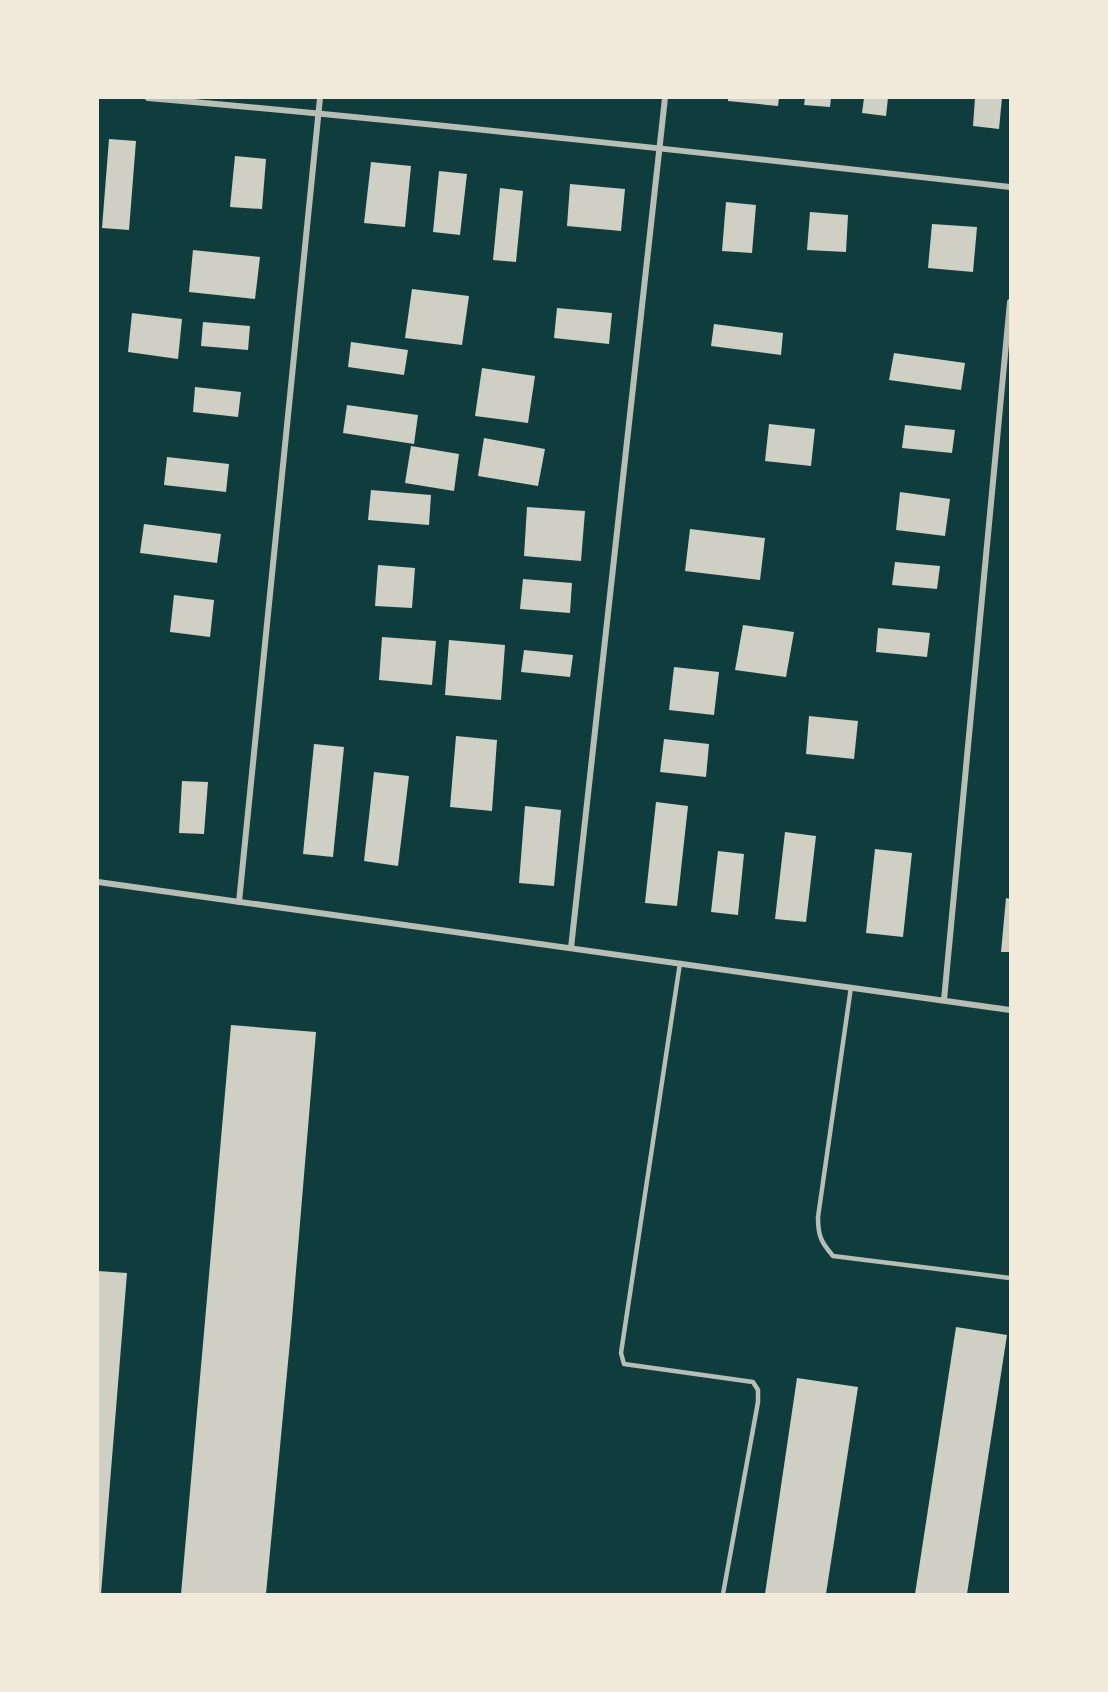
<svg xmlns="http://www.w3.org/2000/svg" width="1108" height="1692" font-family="'Exo 2',sans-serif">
	<rect width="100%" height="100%" fill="#0f3d3e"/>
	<!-- building -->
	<g fill="#cfcfc3">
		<path d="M 728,98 L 779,98 L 778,106 L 728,101 Z"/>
		<path d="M 805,98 L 831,98 L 830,107 L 804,105 Z"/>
		<path d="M 864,98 L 888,98 L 886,116 L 862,113 Z"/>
		<path d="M 975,98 L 1002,98 L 999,129 L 973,126 Z"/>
		<path d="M 109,139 L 136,141 L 129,230 L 102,228 Z"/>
		<path d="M 235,156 L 266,159 L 262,209 L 230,207 Z"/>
		<path d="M 371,162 L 411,166 L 405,227 L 364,223 Z"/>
		<path d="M 439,171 L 467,174 L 460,235 L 433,232 Z"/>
		<path d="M 570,184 L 625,189 L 621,231 L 567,226 Z"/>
		<path d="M 500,188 L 523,191 L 516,262 L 493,260 Z"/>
		<path d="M 726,202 L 756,205 L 752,253 L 722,251 Z"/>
		<path d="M 810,212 L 848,215 L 846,252 L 807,250 Z"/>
		<path d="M 932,224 L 977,227 L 973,272 L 928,268 Z"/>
		<path d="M 193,250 L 260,257 L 255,299 L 189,292 Z"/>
		<path d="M 412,289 L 469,296 L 462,345 L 405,338 Z"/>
		<path d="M 557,308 L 612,313 L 609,344 L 554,338 Z"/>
		<path d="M 132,313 L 182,319 L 178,359 L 128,352 Z"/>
		<path d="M 203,322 L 250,326 L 248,350 L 201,346 Z"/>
		<path d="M 714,324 L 783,333 L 781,355 L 711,346 Z"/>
		<path d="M 351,342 L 408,350 L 404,375 L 348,367 Z"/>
		<path d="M 894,353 L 965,363 L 961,390 L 889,380 Z"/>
		<path d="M 482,368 L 535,376 L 528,423 L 475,416 Z"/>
		<path d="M 195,387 L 241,392 L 238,417 L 193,412 Z"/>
		<path d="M 347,405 L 418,415 L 414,444 L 343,433 Z"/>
		<path d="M 769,424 L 815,429 L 811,466 L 765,461 Z"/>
		<path d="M 905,425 L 955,430 L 952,453 L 902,448 Z"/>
		<path d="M 484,438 L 545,449 L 538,486 L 478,476 Z"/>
		<path d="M 411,446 L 459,454 L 454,491 L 405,483 Z"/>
		<path d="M 167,457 L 229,464 L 226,492 L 164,485 Z"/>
		<path d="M 371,490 L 431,495 L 429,525 L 368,520 Z"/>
		<path d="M 900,492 L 950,499 L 945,536 L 896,530 Z"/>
		<path d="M 527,507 L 585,511 L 581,561 L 524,556 Z"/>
		<path d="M 144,524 L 221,534 L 217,563 L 140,553 Z"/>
		<path d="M 690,529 L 765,538 L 760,580 L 685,571 Z"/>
		<path d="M 895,562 L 940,566 L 937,589 L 892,585 Z"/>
		<path d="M 378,565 L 415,568 L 412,608 L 375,606 Z"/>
		<path d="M 523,579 L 572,583 L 570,613 L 520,609 Z"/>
		<path d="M 174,595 L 214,600 L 210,637 L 170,632 Z"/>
		<path d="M 743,625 L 794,632 L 786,677 L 735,670 Z"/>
		<path d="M 878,628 L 930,633 L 927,657 L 876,652 Z"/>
		<path d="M 382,637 L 436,641 L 432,685 L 379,680 Z"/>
		<path d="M 449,640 L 505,645 L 501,700 L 445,695 Z"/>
		<path d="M 524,650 L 573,655 L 570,677 L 521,672 Z"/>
		<path d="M 674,667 L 719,672 L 714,715 L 669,710 Z"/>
		<path d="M 809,716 L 858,721 L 854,759 L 806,754 Z"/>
		<path d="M 456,736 L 497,740 L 492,811 L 450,807 Z"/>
		<path d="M 664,739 L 709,744 L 706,777 L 660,772 Z"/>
		<path d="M 314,744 L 344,747 L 333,857 L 303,854 Z"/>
		<path d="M 374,772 L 409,776 L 398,866 L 364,861 Z"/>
		<path d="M 182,781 L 208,782 L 204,834 L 179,833 Z"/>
		<path d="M 656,802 L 688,806 L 677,906 L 645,903 Z"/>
		<path d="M 525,806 L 561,810 L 554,886 L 519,883 Z"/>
		<path d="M 785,832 L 816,836 L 806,922 L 775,919 Z"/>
		<path d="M 875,849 L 912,853 L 903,937 L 866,933 Z"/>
		<path d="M 718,851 L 744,854 L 738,915 L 711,912 Z"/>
		<path d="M 1006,898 L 1010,899 L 1010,952 L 1001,952 Z"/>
		<path d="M 231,1025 L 316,1032 L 291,1331 L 266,1594 L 181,1594 Z"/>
		<path d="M 98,1271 L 127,1273 L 101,1594 L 98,1594 Z"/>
		<path d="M 956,1327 L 1007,1335 L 967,1594 L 915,1594 Z"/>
		<path d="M 797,1378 L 858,1387 L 826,1594 L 765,1594 Z"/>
	</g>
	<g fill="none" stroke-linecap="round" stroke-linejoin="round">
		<!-- service -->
		<g stroke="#b8beb3" stroke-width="4.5">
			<path d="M 680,963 L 621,1353 L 624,1364 L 753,1382 L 758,1390 L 758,1402 L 723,1594"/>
			<path d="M 851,987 L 818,1217 C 818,1236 821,1242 833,1256 L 1010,1278"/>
		</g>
		<!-- minor -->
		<g stroke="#b8beb3" stroke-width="6">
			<path d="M 148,98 C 436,123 723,155 1010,187"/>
			<path d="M 98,882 L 1010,1010"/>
			<path d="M 239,902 L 320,98"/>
			<path d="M 571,948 L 665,98"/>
			<path d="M 944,1000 L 1010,302"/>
		</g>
	</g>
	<!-- border -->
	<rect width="1108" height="1692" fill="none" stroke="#f1e9da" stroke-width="198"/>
</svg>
